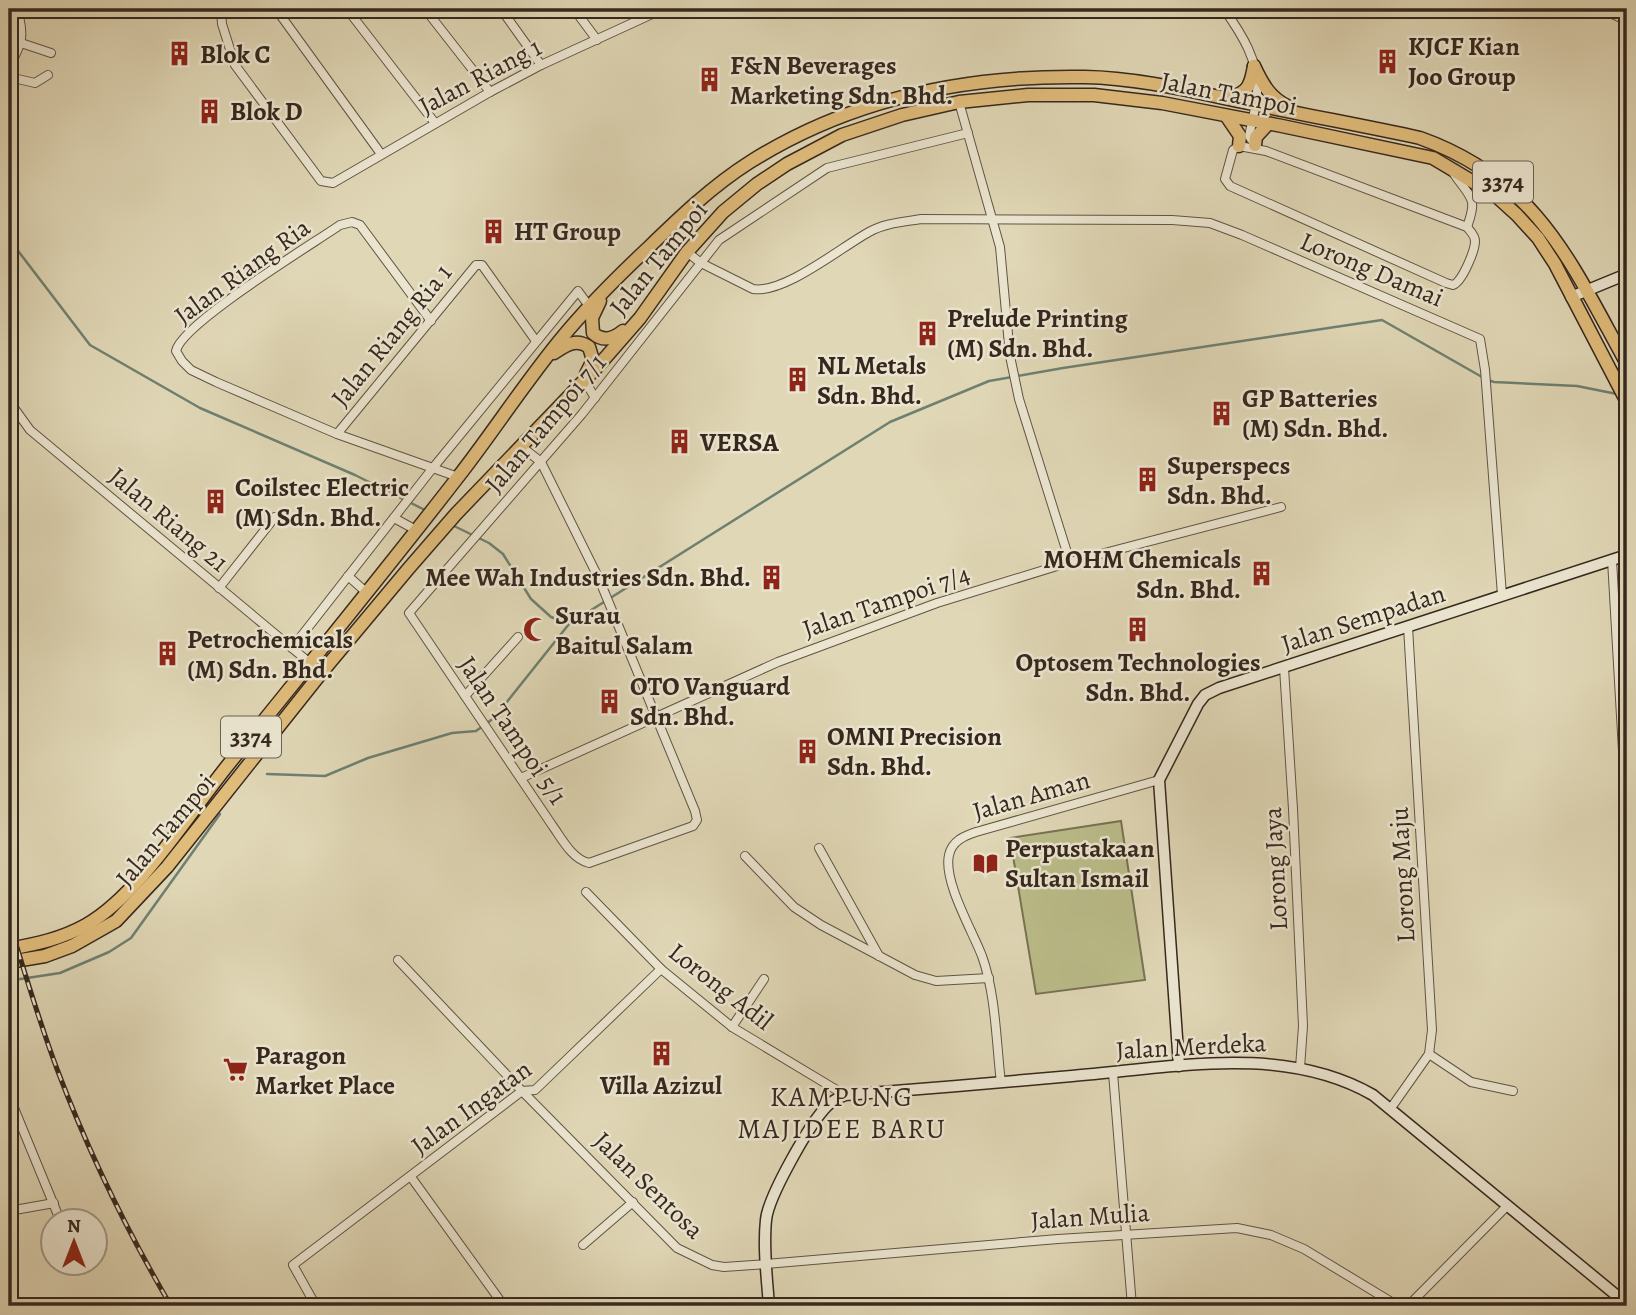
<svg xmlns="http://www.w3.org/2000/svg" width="1636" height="1315" font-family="Alegreya,serif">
	<rect width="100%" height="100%" fill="#e0d7b6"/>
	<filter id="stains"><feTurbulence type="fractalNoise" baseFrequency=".00286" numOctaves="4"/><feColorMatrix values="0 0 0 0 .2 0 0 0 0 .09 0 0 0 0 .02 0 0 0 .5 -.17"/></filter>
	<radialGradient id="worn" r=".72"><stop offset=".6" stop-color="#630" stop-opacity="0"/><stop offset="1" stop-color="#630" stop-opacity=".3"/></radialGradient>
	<!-- green -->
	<path fill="#babc89" stroke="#787254" stroke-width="2" d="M 1121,821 L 1145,980 L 1036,994 L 1010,838 Z"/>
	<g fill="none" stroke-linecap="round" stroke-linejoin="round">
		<!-- stream -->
		<g stroke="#6e8071" stroke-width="2.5">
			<path d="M 9,239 L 90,345 L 200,408 L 355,475 L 425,510"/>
			<path d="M 1488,380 L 1494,382 L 1577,386 L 1617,394"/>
			<path d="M 452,525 L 489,543 L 503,554 L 531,599 L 551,617 L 569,624"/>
			<path d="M 267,774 L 325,776 L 368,758 L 452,733 L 476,731 L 494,718 L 569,624 L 890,422 L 989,381 L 1063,368 L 1382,320 L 1482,377"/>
			<path d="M 14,980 L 60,973 L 109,952 L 131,938 L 220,814"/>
		</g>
		<defs>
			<g id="street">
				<path d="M 221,9 L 222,24 L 235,65 L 321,181 L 333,183 L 490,92 L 541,65 L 663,9"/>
				<path d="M 276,9 L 381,154"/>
				<path d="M 347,9 L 435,123"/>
				<path d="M 425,9 L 490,92"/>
				<path d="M 501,9 L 541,65"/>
				<path d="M 574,9 L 597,40"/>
				<path d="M 1224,9 C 1241,33 1260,62 1257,93 C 1256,108 1252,122 1249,136 L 1255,145"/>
				<path d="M 1604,10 L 1627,21"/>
				<path d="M 21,43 L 51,53"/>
				<path d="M 9,67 C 22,44 25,36 17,9"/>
				<path d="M 9,77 L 35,83 L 48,75"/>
				<path d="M 959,102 L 1000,247 L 1010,356 L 1019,399 L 1070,562"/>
				<path d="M 1239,146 L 1266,151 L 1467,227 C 1470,231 1475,235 1475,241 C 1475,251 1462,282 1453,285 L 1446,283 L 1230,186 L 1225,179 L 1233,150 Z"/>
				<path d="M 1454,174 C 1471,199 1478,197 1467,227"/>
				<path d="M 687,252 L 701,263 L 753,289 C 784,294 840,248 869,232 C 885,223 903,222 921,219 L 1172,220 L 1210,223 L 1242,235 L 1480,339 L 1485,370 L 1502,595"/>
				<path d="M 431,321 L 360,225 L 352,222 L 340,225 C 311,245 181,324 176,351 L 182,361 L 191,370 L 216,382 L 337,434 L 458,477"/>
				<path d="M 585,381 L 595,398"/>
				<path d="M 9,401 L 30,430 L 310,663"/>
				<path d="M 337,434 L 476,265 L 482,265 L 536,341"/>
				<path d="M 522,447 L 541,462 L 599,579 L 695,811 L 697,820 L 693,826 L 589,863 C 572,859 562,839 552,825 L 409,613 L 582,414 L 719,240 L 827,168 L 968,133"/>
				<path d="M 394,518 L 416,530"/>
				<path d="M 1612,560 L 1627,820"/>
				<path d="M 348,576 L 366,592"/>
				<path d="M 219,588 L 275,517"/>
				<path d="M 292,648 L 432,469 L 578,291 L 589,306"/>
				<path d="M 1284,668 L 1293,809 L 1303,1026 L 1300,1068"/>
				<path d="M 465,696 L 518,637"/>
				<path d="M 521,778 L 778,662 L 937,603 L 1070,562 L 1281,507"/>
				<path d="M 819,848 L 879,956"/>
				<path d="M 745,856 L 794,907 L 821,925 L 915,975 L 936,981 L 989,978"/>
				<path d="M 586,892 L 661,969 L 732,1027 L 845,1095"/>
				<path d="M 398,960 L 522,1091 L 677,1248 L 712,1265 L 724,1267 L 766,1264 L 1058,1239 L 1237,1228 L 1271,1235 L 1304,1249 L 1398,1306"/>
				<path d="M 732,1027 L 764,979"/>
				<path d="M 1429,1054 L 1471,1082 L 1513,1091"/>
				<path d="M 1113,1073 L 1132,1306"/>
				<path d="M 1001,1083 C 996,1041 996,995 982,956 C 972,930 943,881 949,855 C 952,841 964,836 976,832 L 1159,780"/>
				<path d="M 9,1102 L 14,1108 L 60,1220"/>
				<path d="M 1391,1108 L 1429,1054 L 1432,1030 L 1408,627"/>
				<path d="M 411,1177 L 504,1306"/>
				<path d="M 9,1211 L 54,1203"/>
				<path d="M 583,1245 L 633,1202"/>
				<path d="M 316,1306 L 293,1265 L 522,1091 L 535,1090 L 661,969"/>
				<path d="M 1408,1306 L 1508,1205"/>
			</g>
			<g id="secondary">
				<path d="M 1571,297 L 1627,274"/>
				<path d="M 1179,1066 L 1159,780 L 1198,704 L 1205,695 L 1219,688 L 1627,555"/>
				<path d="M 769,1306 C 767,1278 763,1248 766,1220 C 768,1197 810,1123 827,1106 C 832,1101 838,1098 845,1095 C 921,1089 996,1083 1072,1076 C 1171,1068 1282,1043 1373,1095 L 1627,1304"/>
			</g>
			<g id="primary">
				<path d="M 1254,66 C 1263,85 1270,98 1289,107"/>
				<path d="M 1229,97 C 1248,94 1251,84 1254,66"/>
				<path d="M 1227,117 L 1240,136 L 1239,146"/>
				<path d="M 1255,145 L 1256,137 L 1268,124"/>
				<path d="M 600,301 L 592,318 L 593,333 C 603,342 613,339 623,331"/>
				<path d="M 554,353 C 566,345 576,338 589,347 L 593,360 L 586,374"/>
				<path d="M 9,949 C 36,944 61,939 86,925 C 138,896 190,812 228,765 C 305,669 383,574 458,477 C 493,432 524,384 560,340 C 587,307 616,278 647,249 C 679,218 712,186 750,162 C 850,99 967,75 1085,77 C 1141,78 1198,93 1253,104 C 1309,116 1365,126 1420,138 C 1538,180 1571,263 1627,364"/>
				<path d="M 9,962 L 45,956 L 72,946 L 116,921 L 167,867 L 322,672 L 409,568 L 456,514 L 599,365 L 640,318 L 687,252 L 723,212 L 757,184 L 787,164 L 842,135 L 902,115 L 959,102 L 1028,95 L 1094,95 L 1162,103 L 1282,126 L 1433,158 L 1495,195 L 1517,215 L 1538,238 L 1555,264 L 1627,402"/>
			</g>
		</defs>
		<!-- street casing -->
		<use href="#street" stroke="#605444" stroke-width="10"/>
		<!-- secondary casing -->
		<use href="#secondary" stroke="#36281e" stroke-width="13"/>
		<!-- primary casing -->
		<use href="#primary" stroke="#36281e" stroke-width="15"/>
		<!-- street -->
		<use href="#street" stroke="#ebe5d0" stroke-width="8"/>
		<!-- secondary -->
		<use href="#secondary" stroke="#ebe5d0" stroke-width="10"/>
		<!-- primary -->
		<use href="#primary" stroke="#e0bc7b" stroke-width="12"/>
		<defs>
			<path id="rail" d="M 9,921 C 24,971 39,1021 57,1069 C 88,1151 127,1231 171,1306"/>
		</defs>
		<!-- rail casing -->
		<use href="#rail" stroke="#36281e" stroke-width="5"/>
		<!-- rail -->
		<use href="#rail" stroke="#ebe5d0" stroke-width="2.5" stroke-dasharray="8" stroke-linecap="butt"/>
	</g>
	<!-- icons -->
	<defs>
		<symbol id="building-bare" viewBox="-9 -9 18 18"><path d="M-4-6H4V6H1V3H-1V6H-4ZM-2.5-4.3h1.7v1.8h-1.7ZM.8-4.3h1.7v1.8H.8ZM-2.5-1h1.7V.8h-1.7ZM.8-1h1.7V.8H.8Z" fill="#8f2418" stroke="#ebe5d0" stroke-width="2.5" paint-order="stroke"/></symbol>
		<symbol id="mosque-bare" viewBox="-9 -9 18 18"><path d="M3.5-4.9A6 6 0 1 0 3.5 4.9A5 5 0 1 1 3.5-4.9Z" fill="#8f2418" stroke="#ebe5d0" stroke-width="2.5" paint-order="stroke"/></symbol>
		<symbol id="library-bare" viewBox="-9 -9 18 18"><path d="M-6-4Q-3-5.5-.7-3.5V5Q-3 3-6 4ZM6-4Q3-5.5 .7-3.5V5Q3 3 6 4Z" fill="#8f2418" stroke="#ebe5d0" stroke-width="2.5" paint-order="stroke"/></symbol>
		<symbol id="supermarket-bare" viewBox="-9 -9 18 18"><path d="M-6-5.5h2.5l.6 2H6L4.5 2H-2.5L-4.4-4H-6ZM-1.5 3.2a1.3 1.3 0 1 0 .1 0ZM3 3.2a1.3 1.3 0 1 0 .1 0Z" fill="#8f2418" stroke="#ebe5d0" stroke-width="2.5" paint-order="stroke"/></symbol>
	</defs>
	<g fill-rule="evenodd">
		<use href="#building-bare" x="162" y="36" width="35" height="35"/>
		<use href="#building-bare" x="1370" y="44" width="35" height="35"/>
		<use href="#building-bare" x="692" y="62" width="35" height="35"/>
		<use href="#building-bare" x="192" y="94" width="35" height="35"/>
		<use href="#building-bare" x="476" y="214" width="35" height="35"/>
		<use href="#building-bare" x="910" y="316" width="35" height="35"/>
		<use href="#building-bare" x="780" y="362" width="35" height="35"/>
		<use href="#building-bare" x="1204" y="396" width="35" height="35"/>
		<use href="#building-bare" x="662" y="424" width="35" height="35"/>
		<use href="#building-bare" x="1130" y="462" width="35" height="35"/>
		<use href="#building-bare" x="198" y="484" width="35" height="35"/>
		<use href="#building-bare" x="1244" y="556" width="35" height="35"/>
		<use href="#building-bare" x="754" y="560" width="35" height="35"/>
		<use href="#mosque-bare" x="518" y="612" width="35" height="35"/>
		<use href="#building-bare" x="1120" y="612" width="35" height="35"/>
		<use href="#building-bare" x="150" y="636" width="35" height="35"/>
		<use href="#building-bare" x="592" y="684" width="35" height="35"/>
		<use href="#building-bare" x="790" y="734" width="35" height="35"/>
		<use href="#library-bare" x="968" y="846" width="35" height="35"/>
		<use href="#building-bare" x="644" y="1036" width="35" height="35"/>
		<use href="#supermarket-bare" x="218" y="1052" width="35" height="35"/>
	</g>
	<g text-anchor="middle" stroke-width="5" stroke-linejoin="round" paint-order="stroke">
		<!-- shield labels -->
		<g fill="#ebe5d0" stroke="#6c6153" stroke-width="2">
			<rect x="1473" y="161.5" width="60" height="41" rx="5"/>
			<rect x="221" y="716.5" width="60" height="41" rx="5"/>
		</g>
		<g font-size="24" font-weight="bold" fill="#36281e">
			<text x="1503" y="190">3374</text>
			<text x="251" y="745">3374</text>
		</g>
		<!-- poi labels -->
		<g font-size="26" font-weight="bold" fill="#36281e" stroke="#ebe5d0" text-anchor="start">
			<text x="1408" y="55">KJCF Kian<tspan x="1408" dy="30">Joo Group</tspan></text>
			<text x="200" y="63">Blok C</text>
			<text x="730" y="74">F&amp;N Beverages<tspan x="730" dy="30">Marketing Sdn. Bhd.</tspan></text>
			<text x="230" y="120">Blok D</text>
			<text x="514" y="240">HT Group</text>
			<text x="947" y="327">Prelude Printing<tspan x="947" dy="30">(M) Sdn. Bhd.</tspan></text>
			<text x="817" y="374">NL Metals<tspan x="817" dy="30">Sdn. Bhd.</tspan></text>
			<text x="1242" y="407">GP Batteries<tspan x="1242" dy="30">(M) Sdn. Bhd.</tspan></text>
			<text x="700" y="451">VERSA</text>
			<text x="1167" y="474">Superspecs<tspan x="1167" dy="30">Sdn. Bhd.</tspan></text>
			<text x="235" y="496">Coilstec Electric<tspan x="235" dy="30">(M) Sdn. Bhd.</tspan></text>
			<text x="1241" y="568" text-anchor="end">MOHM Chemicals<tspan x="1241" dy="30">Sdn. Bhd.</tspan></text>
			<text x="751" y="586" text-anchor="end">Mee Wah Industries Sdn. Bhd.</text>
			<text x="555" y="624">Surau<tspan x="555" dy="30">Baitul Salam</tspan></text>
			<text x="187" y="648">Petrochemicals<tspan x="187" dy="30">(M) Sdn. Bhd.</tspan></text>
			<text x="1138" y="671" text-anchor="middle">Optosem Technologies<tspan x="1138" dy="30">Sdn. Bhd.</tspan></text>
			<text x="630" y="695">OTO Vanguard<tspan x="630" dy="30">Sdn. Bhd.</tspan></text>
			<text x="827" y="745">OMNI Precision<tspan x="827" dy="30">Sdn. Bhd.</tspan></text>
			<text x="1005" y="857">Perpustakaan<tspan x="1005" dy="30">Sultan Ismail</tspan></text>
			<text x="255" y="1064">Paragon<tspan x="255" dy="30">Market Place</tspan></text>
			<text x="661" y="1094" text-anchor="middle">Villa Azizul</text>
		</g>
		<!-- street labels -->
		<g font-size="26" fill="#36281e" stroke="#ebe5d0">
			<text transform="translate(480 76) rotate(-28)" y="9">Jalan Riang 1</text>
			<text transform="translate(1229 93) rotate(11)" y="9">Jalan Tampoi</text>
			<text transform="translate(658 258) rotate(-51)" y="9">Jalan Tampoi</text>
			<text transform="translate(1372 269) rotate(23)" y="9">Lorong Damai</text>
			<text transform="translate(242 271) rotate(-36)" y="9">Jalan Riang Ria</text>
			<text transform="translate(391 335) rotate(-51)" y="9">Jalan Riang Ria 1</text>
			<text transform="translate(545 423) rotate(-50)" y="9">Jalan Tampoi 7/1</text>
			<text transform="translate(169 519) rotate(40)" y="9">Jalan Riang 21</text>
			<text transform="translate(886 601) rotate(-19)" y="9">Jalan Tampoi 7/4</text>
			<text transform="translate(1363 618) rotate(-18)" y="9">Jalan Sempadan</text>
			<text transform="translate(513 730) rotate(56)" y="9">Jalan Tampoi 5/1</text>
			<text transform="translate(1031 795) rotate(-16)" y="9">Jalan Aman</text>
			<text transform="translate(165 830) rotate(-50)" y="9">Jalan Tampoi</text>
			<text transform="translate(1275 869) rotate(-93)" y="9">Lorong Jaya</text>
			<text transform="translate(1402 875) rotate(-93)" y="9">Lorong Maju</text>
			<text transform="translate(721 986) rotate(38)" y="9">Lorong Adil</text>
			<text transform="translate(1191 1046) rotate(-3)" y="9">Jalan Merdeka</text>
			<text transform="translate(471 1107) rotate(-36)" y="9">Jalan Ingatan</text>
			<text transform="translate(649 1185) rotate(44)" y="9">Jalan Sentosa</text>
			<text transform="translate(1090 1216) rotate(-4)" y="9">Jalan Mulia</text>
		</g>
		<!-- neighbourhood labels -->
		<g font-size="28" letter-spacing="2" fill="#36281e" stroke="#ebe5d0">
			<text x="842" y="1106">KAMPUNG<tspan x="842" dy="32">MAJIDEE BARU</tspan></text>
		</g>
	</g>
	<!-- margin -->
	<rect width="1636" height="1315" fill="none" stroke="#e0d7b6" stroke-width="35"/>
	<rect x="10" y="10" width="1615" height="1294" fill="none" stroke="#36281e" stroke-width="3.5"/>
	<rect x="18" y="18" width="1601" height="1280" fill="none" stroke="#36281e" stroke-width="2"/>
	<!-- north arrow -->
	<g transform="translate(74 1242)"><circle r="33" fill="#ebe5d0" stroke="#a39989" stroke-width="2"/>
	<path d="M0-5L12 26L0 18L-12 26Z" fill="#8f2418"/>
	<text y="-10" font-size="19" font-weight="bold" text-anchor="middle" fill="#36281e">N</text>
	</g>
	<rect width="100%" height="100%" filter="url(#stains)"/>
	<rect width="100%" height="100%" fill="url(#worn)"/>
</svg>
